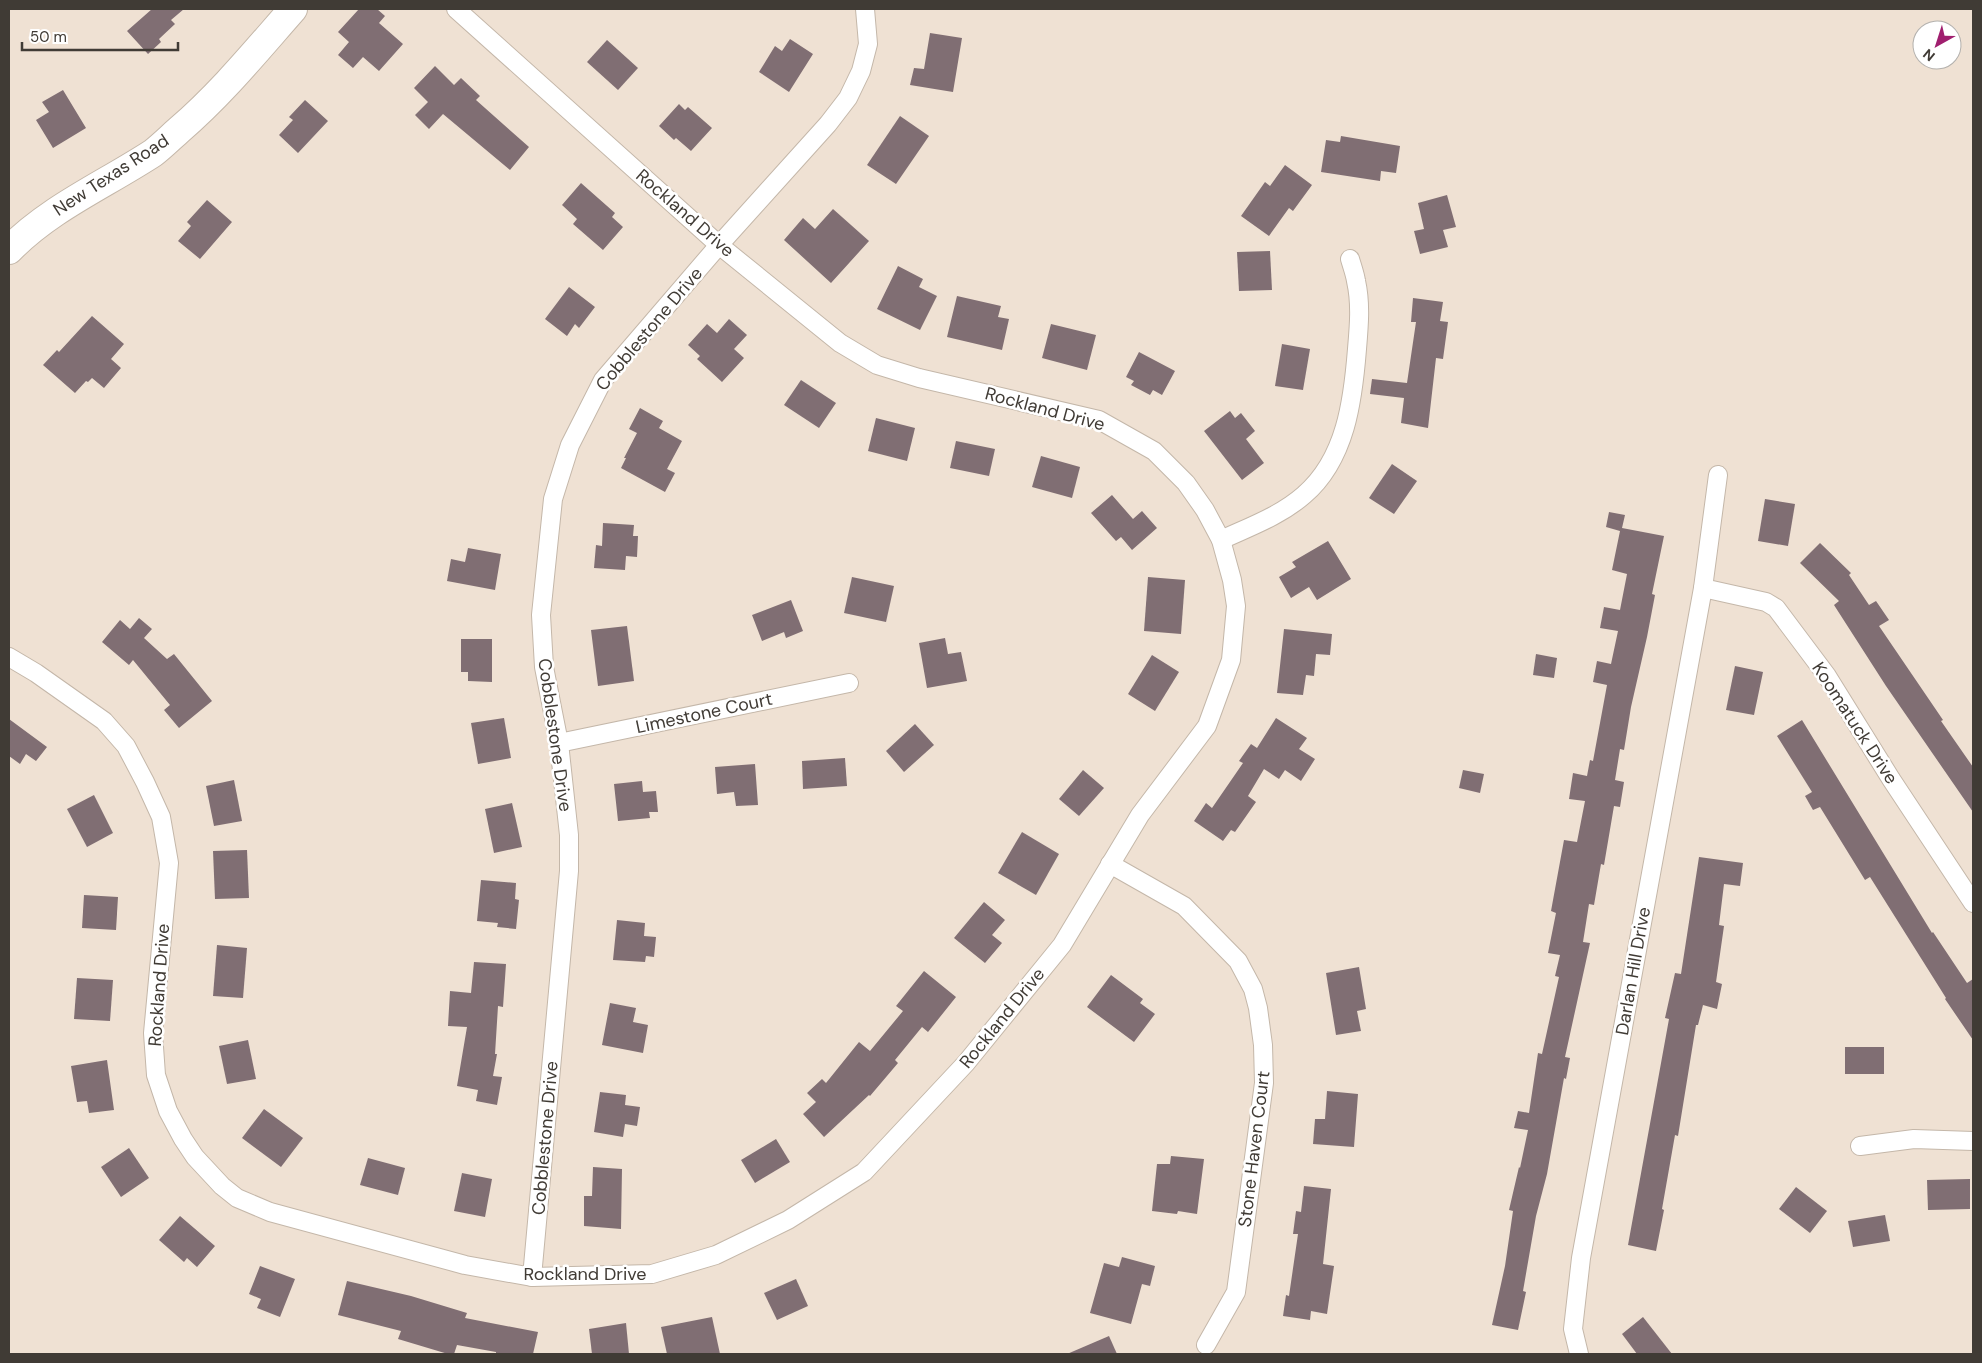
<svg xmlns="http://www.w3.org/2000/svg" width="1982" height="1363" font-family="'DM Sans',sans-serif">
	<rect width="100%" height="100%" fill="#efe1d3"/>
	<!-- building -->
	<g fill="#806e73">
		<path d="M 152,9 L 184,9 L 171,20 L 175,24 L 159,39 L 161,42 L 148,54 L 127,31 Z"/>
		<path d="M 359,9 L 377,9 L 385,16 L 379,23 L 403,44 L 379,71 L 363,57 L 353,68 L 338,55 L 349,42 L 338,32 Z"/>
		<path d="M 930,33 L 962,38 L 953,92 L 910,85 L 914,68 L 924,69 Z"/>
		<path d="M 790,39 L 813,54 L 789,92 L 759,72 L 775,46 L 782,51 Z"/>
		<path d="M 607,40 L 638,68 L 618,90 L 587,62 Z"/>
		<path d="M 435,66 L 454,85 L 461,78 L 480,96 L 476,100 L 529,147 L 510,170 L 443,114 L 429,129 L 415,115 L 428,102 L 414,88 Z"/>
		<path d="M 63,90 L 86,128 L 53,148 L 36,120 L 49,112 L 42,102 Z"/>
		<path d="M 305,100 L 328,121 L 298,153 L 279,135 L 293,120 L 289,117 Z"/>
		<path d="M 679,104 L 685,110 L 688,107 L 712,128 L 691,151 L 676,138 L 674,140 L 659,126 Z"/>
		<path d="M 900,116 L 929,136 L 896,184 L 867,165 Z"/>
		<path d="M 1341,136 L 1400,146 L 1396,173 L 1381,171 L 1380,181 L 1321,172 L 1326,140 L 1340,142 Z"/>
		<path d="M 1285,165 L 1312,185 L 1293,211 L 1289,208 L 1269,236 L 1241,216 L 1265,182 L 1270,186 Z"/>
		<path d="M 581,183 L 615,213 L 612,217 L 623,227 L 603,250 L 573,224 L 577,219 L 562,205 Z"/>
		<path d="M 1447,195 L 1456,227 L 1443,230 L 1448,247 L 1420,254 L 1414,231 L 1424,229 L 1418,203 Z"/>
		<path d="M 207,200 L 232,222 L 200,259 L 178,241 L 191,226 L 187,222 Z"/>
		<path d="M 833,209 L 869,241 L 831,283 L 784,240 L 803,218 L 815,229 Z"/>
		<path d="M 1270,251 L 1272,290 L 1239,291 L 1237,252 Z"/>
		<path d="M 898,266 L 923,279 L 919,287 L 937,296 L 920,330 L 877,309 Z"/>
		<path d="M 569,287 L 595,307 L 579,328 L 575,324 L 567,336 L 545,319 Z"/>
		<path d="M 957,296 L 1001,306 L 998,317 L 1009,319 L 1002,350 L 947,337 Z"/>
		<path d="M 1413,298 L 1443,302 L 1440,321 L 1448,322 L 1443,359 L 1436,358 L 1428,428 L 1401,423 L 1404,398 L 1370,394 L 1372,379 L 1407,383 L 1416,322 L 1411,322 Z"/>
		<path d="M 92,316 L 124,344 L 111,359 L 121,368 L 104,388 L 92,378 L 88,382 L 86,381 L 75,393 L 43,365 L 57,350 L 59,352 Z"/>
		<path d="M 729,319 L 747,335 L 734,349 L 744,358 L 722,382 L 697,359 L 700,356 L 688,345 L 707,324 L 717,333 Z"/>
		<path d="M 1051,324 L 1096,335 L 1087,370 L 1042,358 Z"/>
		<path d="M 1282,344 L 1310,349 L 1303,390 L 1275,386 Z"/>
		<path d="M 1139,352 L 1175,371 L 1162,395 L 1153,390 L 1150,395 L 1131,385 L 1134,381 L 1126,377 Z"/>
		<path d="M 801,380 L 836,403 L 819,428 L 784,405 Z"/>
		<path d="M 640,408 L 663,421 L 659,428 L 682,441 L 667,469 L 675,473 L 665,492 L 621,468 L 626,458 L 624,458 L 637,433 L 629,429 Z"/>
		<path d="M 1230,411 L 1235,418 L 1241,413 L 1255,431 L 1246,439 L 1264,463 L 1242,480 L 1204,431 Z"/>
		<path d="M 876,418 L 915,428 L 907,461 L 868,451 Z"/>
		<path d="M 956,441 L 995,449 L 989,476 L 950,468 Z"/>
		<path d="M 1041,456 L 1080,467 L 1072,498 L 1032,487 Z"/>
		<path d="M 1392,464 L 1417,481 L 1394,514 L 1369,498 Z"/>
		<path d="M 1112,495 L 1133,519 L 1142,511 L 1157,528 L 1132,550 L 1121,537 L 1116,541 L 1091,513 Z"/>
		<path d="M 1765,499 L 1795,504 L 1788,546 L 1758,541 Z"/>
		<path d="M 1609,512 L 1625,515 L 1622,528 L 1664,536 L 1652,594 L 1655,595 L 1647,637 L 1631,707 L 1624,750 L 1620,749 L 1615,780 L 1624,782 L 1620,807 L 1614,806 L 1604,865 L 1601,864 L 1594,905 L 1589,904 L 1583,942 L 1590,943 L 1565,1057 L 1570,1058 L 1566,1079 L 1564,1078 L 1547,1174 L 1536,1216 L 1523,1291 L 1526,1292 L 1518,1330 L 1492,1325 L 1505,1266 L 1513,1211 L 1509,1210 L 1519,1167 L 1520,1168 L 1528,1130 L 1514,1128 L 1518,1111 L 1529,1113 L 1538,1053 L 1542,1054 L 1559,977 L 1555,976 L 1560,955 L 1548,953 L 1556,913 L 1551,911 L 1564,840 L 1577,842 L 1585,801 L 1569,799 L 1573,773 L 1587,776 L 1590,760 L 1593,761 L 1607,685 L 1593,682 L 1597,661 L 1611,664 L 1618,631 L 1600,628 L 1604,607 L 1620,610 L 1627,574 L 1612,570 L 1620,531 L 1606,527 Z"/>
		<path d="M 603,523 L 634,525 L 633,536 L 638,536 L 637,557 L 626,556 L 625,570 L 594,568 L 596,545 L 602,546 Z"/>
		<path d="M 1328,541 L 1351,579 L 1317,600 L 1309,587 L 1291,598 L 1279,577 L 1296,567 L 1292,562 Z"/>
		<path d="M 1820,543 L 1851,573 L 1849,575 L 1869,605 L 1876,601 L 1889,620 L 1879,626 L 1943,720 L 1941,721 L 1973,767 L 1973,812 L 1886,686 L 1834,605 L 1839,601 L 1800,563 Z"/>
		<path d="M 468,548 L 501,554 L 495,590 L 447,581 L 451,559 L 465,562 Z"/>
		<path d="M 852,577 L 894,586 L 886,622 L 844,613 Z"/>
		<path d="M 1148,577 L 1185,580 L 1181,634 L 1144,631 Z"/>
		<path d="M 791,600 L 803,631 L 786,638 L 784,632 L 762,641 L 752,615 Z"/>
		<path d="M 139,618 L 152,629 L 144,638 L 167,659 L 174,654 L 212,701 L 179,728 L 164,710 L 170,705 L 133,660 L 129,665 L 102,642 L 120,620 L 130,629 Z"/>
		<path d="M 627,626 L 634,681 L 598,686 L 591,630 Z"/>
		<path d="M 1284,629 L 1332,634 L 1330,655 L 1316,654 L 1314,676 L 1306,675 L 1303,695 L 1277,693 Z"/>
		<path d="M 945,638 L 948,654 L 961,652 L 967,681 L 927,688 L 919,643 Z"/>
		<path d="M 461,639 L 492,639 L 492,682 L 468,681 L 468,672 L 461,672 Z"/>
		<path d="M 1536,654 L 1557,658 L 1554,678 L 1533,675 Z"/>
		<path d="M 1152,655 L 1179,672 L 1155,711 L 1128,694 Z"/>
		<path d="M 1735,666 L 1763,672 L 1754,715 L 1726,710 Z"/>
		<path d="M 504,718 L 511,758 L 478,764 L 471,723 Z"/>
		<path d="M 1276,718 L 1307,738 L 1299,749 L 1315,759 L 1301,781 L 1285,770 L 1279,779 L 1264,769 L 1248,796 L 1256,802 L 1235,832 L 1231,830 L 1223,841 L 1194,821 L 1206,803 L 1212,808 L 1243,763 L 1239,761 L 1251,744 L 1257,748 Z"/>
		<path d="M 9,719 L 47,747 L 36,761 L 26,754 L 20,764 L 9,756 Z"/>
		<path d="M 1802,720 L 1932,933 L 1933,932 L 1967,983 L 1973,979 L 1973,1040 L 1945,999 L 1946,998 L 1870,877 L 1865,880 L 1820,807 L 1813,810 L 1805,796 L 1812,792 L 1777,736 Z"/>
		<path d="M 915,724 L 934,745 L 904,772 L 886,751 Z"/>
		<path d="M 845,758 L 847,786 L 803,789 L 802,761 Z"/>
		<path d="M 755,764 L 758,805 L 736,806 L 734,792 L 717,794 L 715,767 Z"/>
		<path d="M 1083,770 L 1104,788 L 1079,816 L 1059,799 Z"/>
		<path d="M 1463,770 L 1484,774 L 1480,793 L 1459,788 Z"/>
		<path d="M 234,780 L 242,821 L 214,826 L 206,786 Z"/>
		<path d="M 642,781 L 643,792 L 656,791 L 658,812 L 649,812 L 650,818 L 618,821 L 614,784 Z"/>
		<path d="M 94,795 L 113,833 L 87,847 L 67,809 Z"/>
		<path d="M 512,803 L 522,847 L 494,853 L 485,809 Z"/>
		<path d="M 1022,832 L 1059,854 L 1036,895 L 998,873 Z"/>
		<path d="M 247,850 L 249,898 L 215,899 L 213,851 Z"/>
		<path d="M 1699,857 L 1743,863 L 1740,886 L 1724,884 L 1719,925 L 1724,926 L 1716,982 L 1722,984 L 1717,1009 L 1703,1005 L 1698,1025 L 1696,1025 L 1678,1136 L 1675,1135 L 1662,1209 L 1664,1210 L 1656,1251 L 1628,1245 L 1669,1019 L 1665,1018 L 1675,973 L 1681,974 Z"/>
		<path d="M 481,880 L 516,883 L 515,899 L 519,900 L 516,929 L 497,927 L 498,923 L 477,921 Z"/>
		<path d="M 84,895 L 118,897 L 116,930 L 82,928 Z"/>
		<path d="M 984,902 L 1005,920 L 992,935 L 1002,943 L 985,963 L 954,938 Z"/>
		<path d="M 617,920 L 645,923 L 644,936 L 656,937 L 654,957 L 646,956 L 645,962 L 613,960 Z"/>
		<path d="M 217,945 L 247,948 L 243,998 L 213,996 Z"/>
		<path d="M 474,962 L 506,964 L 503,1007 L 498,1006 L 495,1054 L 497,1054 L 493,1076 L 502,1077 L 497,1105 L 476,1101 L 478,1090 L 457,1086 L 467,1027 L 448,1026 L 450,991 L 471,993 Z"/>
		<path d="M 1359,967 L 1366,1009 L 1357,1011 L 1361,1031 L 1336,1035 L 1326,973 Z"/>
		<path d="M 924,971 L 956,997 L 928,1032 L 922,1027 L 895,1060 L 898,1063 L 870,1096 L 869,1095 L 824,1137 L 803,1114 L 816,1102 L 807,1093 L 822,1079 L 826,1083 L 859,1042 L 870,1051 L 903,1011 L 896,1006 Z"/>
		<path d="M 1111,975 L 1143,999 L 1140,1003 L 1155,1014 L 1134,1042 L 1087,1007 Z"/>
		<path d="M 77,978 L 113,980 L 110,1021 L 74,1019 Z"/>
		<path d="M 610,1003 L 636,1008 L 633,1022 L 648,1025 L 643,1053 L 602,1045 Z"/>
		<path d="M 248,1040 L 256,1079 L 227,1084 L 219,1046 Z"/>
		<rect x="1845" y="1047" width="39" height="27"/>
		<path d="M 107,1060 L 114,1110 L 89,1113 L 87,1101 L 77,1102 L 71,1066 Z"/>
		<path d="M 1327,1091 L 1358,1094 L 1354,1147 L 1313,1144 L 1315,1119 L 1325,1119 Z"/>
		<path d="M 600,1092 L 626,1095 L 625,1105 L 640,1107 L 637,1126 L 625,1124 L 623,1137 L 594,1132 Z"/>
		<path d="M 264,1109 L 303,1138 L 281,1167 L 242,1138 Z"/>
		<path d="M 776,1139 L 790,1162 L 755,1183 L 741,1160 Z"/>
		<path d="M 129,1148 L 149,1178 L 121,1197 L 101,1167 Z"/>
		<path d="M 1171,1156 L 1204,1159 L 1197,1214 L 1178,1211 L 1177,1214 L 1152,1211 L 1157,1164 L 1170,1164 Z"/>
		<path d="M 368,1158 L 405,1168 L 398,1195 L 360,1185 Z"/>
		<path d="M 593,1167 L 622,1169 L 621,1229 L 584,1226 L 584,1196 L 592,1196 Z"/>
		<path d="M 462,1173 L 492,1179 L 485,1217 L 454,1211 Z"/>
		<path d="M 1970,1179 L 1970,1209 L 1928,1210 L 1927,1180 Z"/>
		<path d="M 1304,1186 L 1331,1189 L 1323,1264 L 1334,1266 L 1327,1314 L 1311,1311 L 1310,1320 L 1283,1316 L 1286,1295 L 1289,1296 L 1298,1234 L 1293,1234 L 1296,1211 L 1301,1212 Z"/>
		<path d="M 1796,1187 L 1827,1211 L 1810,1233 L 1779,1209 Z"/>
		<path d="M 1885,1215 L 1890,1241 L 1853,1247 L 1848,1221 Z"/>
		<path d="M 180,1216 L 215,1246 L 197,1267 L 187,1258 L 184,1262 L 159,1240 Z"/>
		<path d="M 1122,1257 L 1155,1266 L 1150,1286 L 1142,1284 L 1131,1324 L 1090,1313 L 1104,1263 L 1119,1267 Z"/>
		<path d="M 260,1266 L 295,1279 L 280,1317 L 257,1308 L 261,1299 L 249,1294 Z"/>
		<path d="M 796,1279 L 808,1306 L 777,1320 L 764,1293 Z"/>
		<path d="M 347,1281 L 411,1296 L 467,1313 L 465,1318 L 538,1332 L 533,1354 L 496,1354 L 496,1352 L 457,1345 L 454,1354 L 448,1354 L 398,1339 L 401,1331 L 338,1315 Z"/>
		<path d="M 712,1317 L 720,1354 L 667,1354 L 661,1327 Z"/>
		<path d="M 1643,1317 L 1672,1354 L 1637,1354 L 1622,1334 Z"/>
		<path d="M 626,1323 L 629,1354 L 592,1354 L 589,1329 Z"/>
		<path d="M 1109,1336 L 1117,1354 L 1067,1354 Z"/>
	</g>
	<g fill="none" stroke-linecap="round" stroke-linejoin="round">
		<defs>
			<g id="street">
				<path d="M 1221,540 C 1249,527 1280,516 1304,495 C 1346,459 1353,400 1357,349 C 1359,326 1361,303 1356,281 C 1355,274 1352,266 1350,259"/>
				<path d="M 1703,588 L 1766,602 L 1776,608 L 1827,676 L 1891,779 L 1973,903"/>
				<path d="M 9,657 L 36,673 L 104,721 L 126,746 L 145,782 L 161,817 L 169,863 L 153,1033 L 156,1075 L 168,1111 L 183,1139 L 195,1157 L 222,1186 L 237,1198 L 270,1212 L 465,1265 L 532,1277 L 652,1274 L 716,1255 L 788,1220 L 864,1172 L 966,1063 L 1062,945 L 1140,815 L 1207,726 L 1231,660 L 1236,606 L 1232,580 L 1221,540 L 1205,510 L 1186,483 L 1154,451 L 1099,420 L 919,378 L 877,365 L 840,343 L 719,245 L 456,9"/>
				<path d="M 559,743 L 849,683"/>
				<path d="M 1110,864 L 1184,906 L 1238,961 L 1253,989 L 1258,1008 L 1263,1045 L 1264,1083 L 1236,1292 L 1206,1345"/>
				<path d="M 1860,1146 L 1914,1139 L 1973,1141"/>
				<path d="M 532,1277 L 569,871 L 569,835 L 559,743 L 544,667 L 541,615 L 553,499 L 570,445 L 603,380 L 719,245 L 828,124 L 848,98 L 861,71 L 868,44 L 865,9"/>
				<path d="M 1579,1354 L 1573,1329 L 1581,1258 L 1703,588 L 1718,475"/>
			</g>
			<path id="primary" d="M 9,250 C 50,208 104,185 153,153 C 162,146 170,138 179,130 C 221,94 256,51 293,9"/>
		</defs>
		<!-- street casing -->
		<use href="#street" stroke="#c4b7a9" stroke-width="20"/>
		<!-- primary casing -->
		<use href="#primary" stroke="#c4b7a9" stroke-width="30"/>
		<!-- street -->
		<use href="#street" stroke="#fff" stroke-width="18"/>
		<!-- primary -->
		<use href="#primary" stroke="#fff" stroke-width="28"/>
	</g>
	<g text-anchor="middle" stroke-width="5" stroke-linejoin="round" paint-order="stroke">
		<!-- street labels -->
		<g font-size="18" fill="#403b35" stroke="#fff">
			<text transform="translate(111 175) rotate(-33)" y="6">New Texas Road</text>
			<text transform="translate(685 213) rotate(41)" y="6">Rockland Drive</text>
			<text transform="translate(649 329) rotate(-50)" y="6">Cobblestone Drive</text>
			<text transform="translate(1045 409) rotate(15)" y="6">Rockland Drive</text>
			<text transform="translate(704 713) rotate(-12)" y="6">Limestone Court</text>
			<text transform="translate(1855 723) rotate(57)" y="6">Koomatuck Drive</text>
			<text transform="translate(555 735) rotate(82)" y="6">Cobblestone Drive</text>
			<text transform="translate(1633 971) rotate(-80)" y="6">Darlan Hill Drive</text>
			<text transform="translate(159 985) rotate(-86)" y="6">Rockland Drive</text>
			<text transform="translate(1002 1018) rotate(-51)" y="6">Rockland Drive</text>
			<text transform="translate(545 1138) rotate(-85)" y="6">Cobblestone Drive</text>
			<text transform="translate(1254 1149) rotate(-83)" y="6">Stone Haven Court</text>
			<text x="585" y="1280">Rockland Drive</text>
		</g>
	</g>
	<!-- border -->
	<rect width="1982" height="1363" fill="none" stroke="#403b35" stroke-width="20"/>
	<!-- north arrow -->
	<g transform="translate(1937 45) rotate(219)"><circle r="24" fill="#ffffff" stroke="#b3b1ae"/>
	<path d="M0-4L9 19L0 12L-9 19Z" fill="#a01f6f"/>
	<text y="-8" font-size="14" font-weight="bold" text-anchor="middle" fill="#403b35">N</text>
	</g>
	<!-- scale -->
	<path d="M22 42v8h156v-8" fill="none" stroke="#403b35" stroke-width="2.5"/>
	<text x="30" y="42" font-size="15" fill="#403b35" stroke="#ffffff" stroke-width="4" paint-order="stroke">50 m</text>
</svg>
